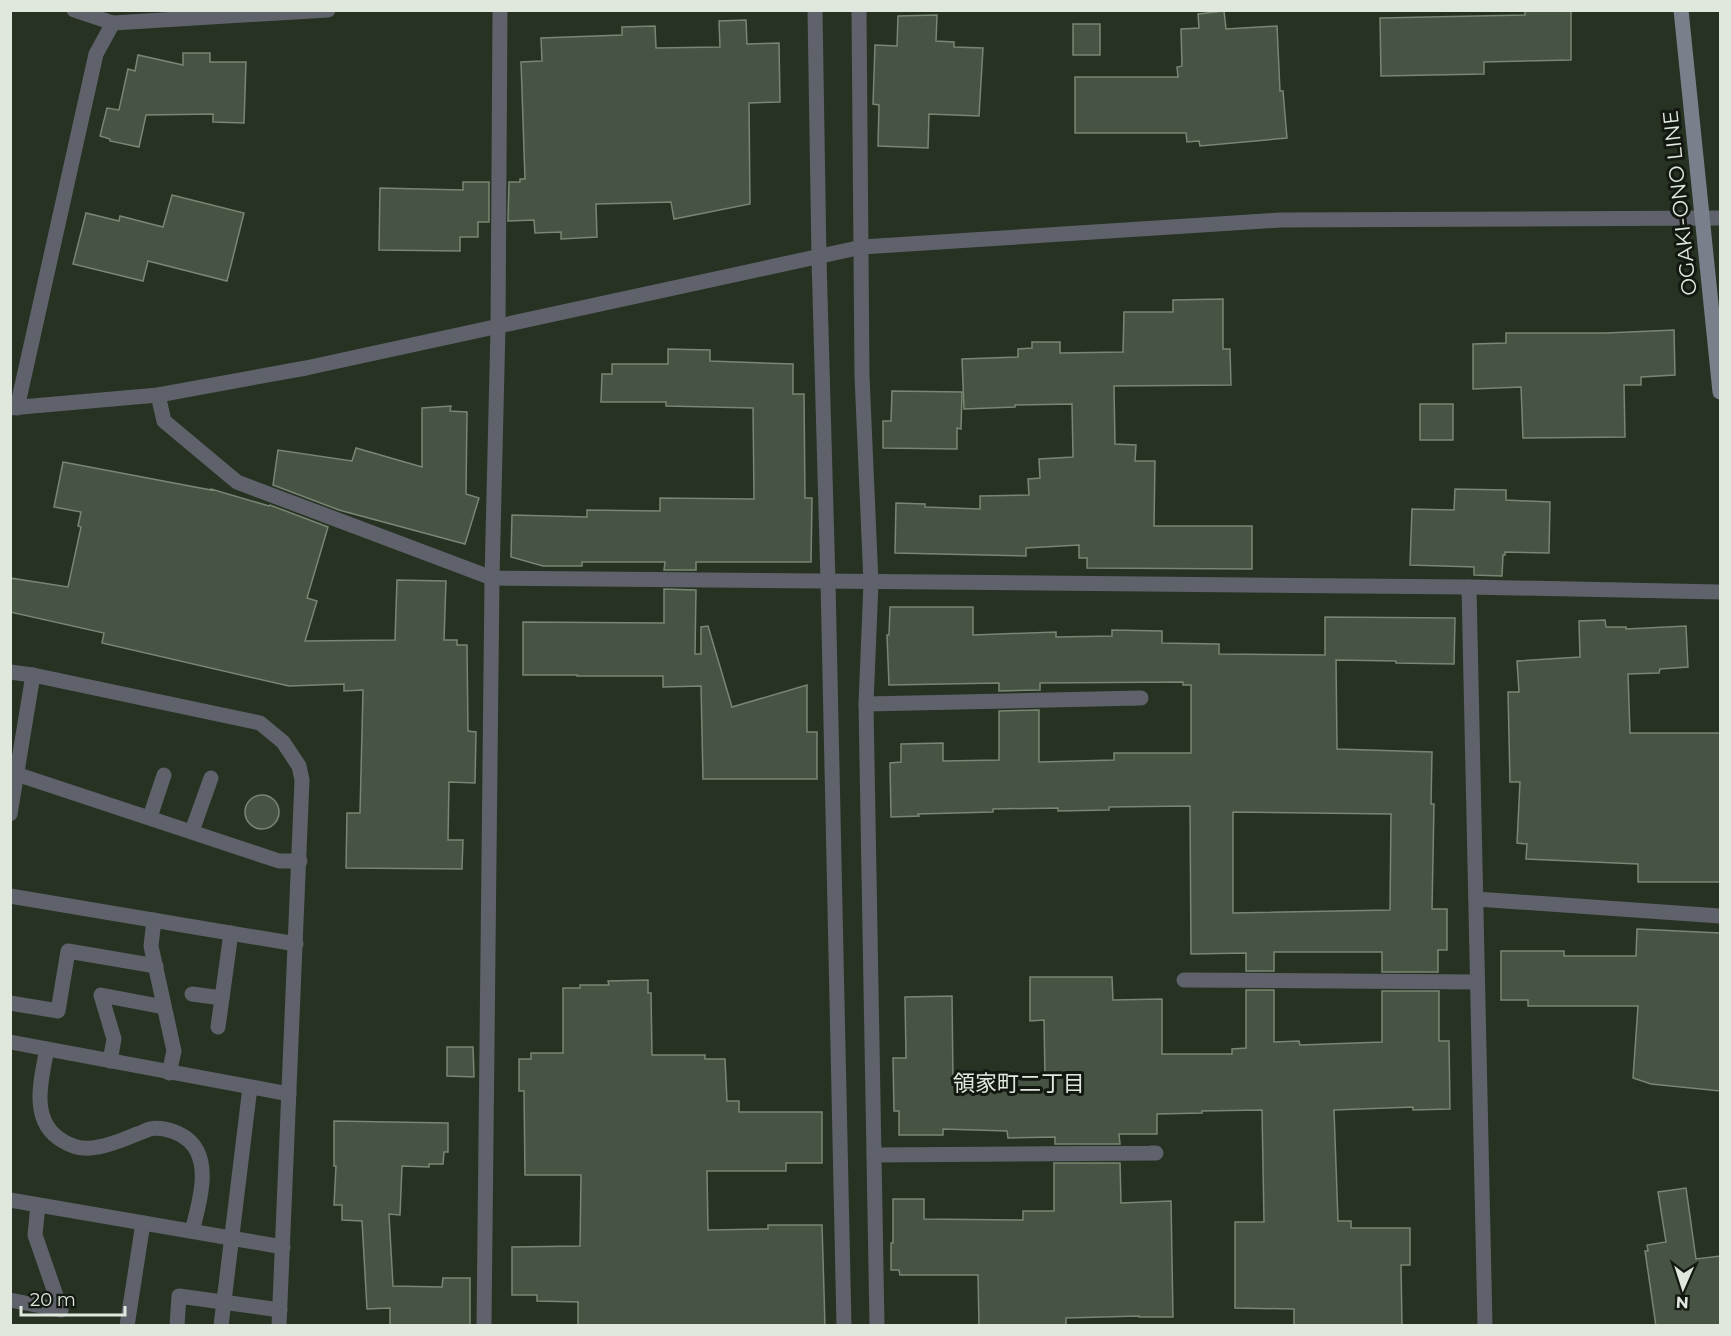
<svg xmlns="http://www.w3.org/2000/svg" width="1731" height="1336" font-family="Montserrat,'Noto Sans JP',sans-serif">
	<rect width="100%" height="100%" fill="#273223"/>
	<!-- building -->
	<g fill="#475343" stroke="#798674" stroke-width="1.5" fill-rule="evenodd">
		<path d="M 1525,10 L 1571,10 L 1571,60 L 1484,62 L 1484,74 L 1381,76 L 1380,18 L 1525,15 Z"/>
		<path d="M 1224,11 L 1226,29 L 1277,26 L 1280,91 L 1283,91 L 1287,138 L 1200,146 L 1199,141 L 1187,142 L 1186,133 L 1075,133 L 1075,77 L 1178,77 L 1177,67 L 1182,66 L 1181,29 L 1199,28 L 1198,14 Z"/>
		<path d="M 937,15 L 936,41 L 954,42 L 954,47 L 983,48 L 979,116 L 929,114 L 928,148 L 878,146 L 879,105 L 873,104 L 875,45 L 897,46 L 898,16 Z"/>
		<path d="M 746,20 L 747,44 L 779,43 L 780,102 L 749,103 L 750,204 L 674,219 L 671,202 L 596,204 L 597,237 L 561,239 L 561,232 L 535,233 L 534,220 L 508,221 L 509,182 L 520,182 L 520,179 L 525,179 L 521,62 L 542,61 L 541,38 L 622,35 L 622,27 L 655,26 L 656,48 L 720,47 L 719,21 Z"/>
		<rect x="1073" y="24" width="27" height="31"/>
		<path d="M 183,53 L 210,53 L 210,62 L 246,62 L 244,123 L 213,122 L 213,114 L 146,115 L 139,147 L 110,141 L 110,139 L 100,136 L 107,108 L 119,110 L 128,69 L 135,71 L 138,55 L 183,65 Z"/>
		<path d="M 463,182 L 489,182 L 489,222 L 478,222 L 478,237 L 460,237 L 460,251 L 379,250 L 380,188 L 463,190 Z"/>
		<path d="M 172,195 L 244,213 L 227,281 L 148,261 L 143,281 L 73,264 L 86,213 L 119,221 L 120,216 L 163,227 Z"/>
		<path d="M 1223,299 L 1223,349 L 1230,349 L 1231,385 L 1114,386 L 1115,444 L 1136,445 L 1135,461 L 1155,461 L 1154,526 L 1252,526 L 1252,569 L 1087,568 L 1087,558 L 1079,558 L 1079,545 L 1026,548 L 1026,556 L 895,553 L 896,503 L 925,504 L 925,507 L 980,509 L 980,496 L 1029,495 L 1028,479 L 1040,478 L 1039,459 L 1073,457 L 1072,404 L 1015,405 L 1015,407 L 964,409 L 962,359 L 1018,357 L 1018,349 L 1032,348 L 1032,342 L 1060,342 L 1060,353 L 1123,352 L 1124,312 L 1173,312 L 1173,300 Z"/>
		<path d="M 1674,330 L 1675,375 L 1641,377 L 1641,385 L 1624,385 L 1625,437 L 1523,438 L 1521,387 L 1473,389 L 1473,344 L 1506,343 L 1506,333 L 1606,333 Z"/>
		<path d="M 668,349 L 710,350 L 710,361 L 793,364 L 793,394 L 804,394 L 805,498 L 812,498 L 811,562 L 696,562 L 696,570 L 664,570 L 665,562 L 582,562 L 582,566 L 543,566 L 511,557 L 512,515 L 587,517 L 587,510 L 660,511 L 660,498 L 754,499 L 753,408 L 666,406 L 666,402 L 601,402 L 602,374 L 612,374 L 612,364 L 668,364 Z"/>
		<path d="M 892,391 L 962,392 L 961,429 L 957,428 L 957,449 L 883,448 L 883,421 L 891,421 Z"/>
		<rect x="1420" y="404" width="33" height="36"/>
		<path d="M 451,406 L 450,411 L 467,412 L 466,494 L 479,498 L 465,544 L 339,510 L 273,485 L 278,450 L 352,461 L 356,448 L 422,467 L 422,408 Z"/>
		<path d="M 63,462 L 211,490 L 211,489 L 269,506 L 270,505 L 328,527 L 307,598 L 317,601 L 305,641 L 395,640 L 397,580 L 446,581 L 444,640 L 457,640 L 457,645 L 467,645 L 468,731 L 476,732 L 475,783 L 449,782 L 448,840 L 463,840 L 462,869 L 346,868 L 347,813 L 360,813 L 363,690 L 344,691 L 344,684 L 289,686 L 102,643 L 104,633 L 10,612 L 10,578 L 68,587 L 81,527 L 78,526 L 81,512 L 54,507 Z"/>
		<path d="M 1455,489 L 1506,490 L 1506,500 L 1550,502 L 1549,553 L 1505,552 L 1505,555 L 1503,555 L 1502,576 L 1474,575 L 1474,567 L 1410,565 L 1412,509 L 1454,510 Z"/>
		<path d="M 664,589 L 696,590 L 695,654 L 701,654 L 701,627 L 708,626 L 732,707 L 807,685 L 807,732 L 817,732 L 817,779 L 703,779 L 701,686 L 663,687 L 663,676 L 577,676 L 577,675 L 523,675 L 523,622 L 664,623 Z"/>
		<path d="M 890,607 L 973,607 L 973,635 L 1056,632 L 1056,637 L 1112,636 L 1112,630 L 1162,631 L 1162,643 L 1219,644 L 1219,654 L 1325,655 L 1325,617 L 1455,618 L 1454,664 L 1396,663 L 1396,661 L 1336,660 L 1337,749 L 1432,752 L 1431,804 L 1434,804 L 1432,909 L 1447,909 L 1447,950 L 1438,950 L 1438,972 L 1382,972 L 1382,952 L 1274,952 L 1274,971 L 1246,971 L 1246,953 L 1191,954 L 1190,806 L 1109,807 L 1109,810 L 1058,811 L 1058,808 L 993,809 L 993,812 L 918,814 L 919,816 L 891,817 L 890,763 L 901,762 L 901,744 L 943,743 L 943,761 L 999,760 L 999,711 L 1039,710 L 1039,762 L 1114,760 L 1114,753 L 1191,753 L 1191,685 L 1183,685 L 1183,682 L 1040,683 L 1040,690 L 999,691 L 999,683 L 889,685 L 887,635 L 889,635 ZM 1233,812 L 1391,814 L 1390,910 L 1233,913 Z"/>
		<path d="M 1605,620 L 1606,627 L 1626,627 L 1626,629 L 1686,626 L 1688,667 L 1660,669 L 1659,673 L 1628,674 L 1630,733 L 1720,733 L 1720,882 L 1638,882 L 1638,864 L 1526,859 L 1527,844 L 1517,843 L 1520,782 L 1510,782 L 1508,692 L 1519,692 L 1517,661 L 1580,657 L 1579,621 Z"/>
		<circle cx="262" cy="812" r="17"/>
		<path d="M 1637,929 L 1720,933 L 1720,1091 L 1651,1084 L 1633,1078 L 1638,1006 L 1528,1006 L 1528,1000 L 1501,1000 L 1501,951 L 1564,951 L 1564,956 L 1636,956 Z"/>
		<path d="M 1030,977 L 1112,977 L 1113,1000 L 1162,999 L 1162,1054 L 1232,1054 L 1232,1049 L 1246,1048 L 1246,990 L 1274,990 L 1274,1042 L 1299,1041 L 1300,1045 L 1382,1042 L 1382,991 L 1439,991 L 1439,1041 L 1449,1041 L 1450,1109 L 1413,1110 L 1413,1107 L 1334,1110 L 1338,1221 L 1351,1221 L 1351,1228 L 1410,1228 L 1410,1265 L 1401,1265 L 1402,1326 L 1294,1326 L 1294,1309 L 1235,1308 L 1235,1222 L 1264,1222 L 1262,1110 L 1202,1111 L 1202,1113 L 1157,1114 L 1157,1134 L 1119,1134 L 1120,1144 L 1055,1144 L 1055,1137 L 1008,1138 L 1007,1131 L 943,1129 L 943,1135 L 899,1135 L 899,1111 L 894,1111 L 893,1058 L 906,1058 L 905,997 L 952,996 L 953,1080 L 1045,1078 L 1044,1020 L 1030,1021 Z"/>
		<path d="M 648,980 L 648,993 L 651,993 L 652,1055 L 705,1055 L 705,1059 L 725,1059 L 727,1101 L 739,1101 L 739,1112 L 822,1112 L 822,1163 L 786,1163 L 786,1171 L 707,1171 L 708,1230 L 768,1229 L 768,1225 L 822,1225 L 825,1326 L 578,1326 L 578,1302 L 537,1301 L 537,1295 L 512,1295 L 512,1247 L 580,1246 L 581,1175 L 525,1175 L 524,1091 L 519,1091 L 519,1059 L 531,1059 L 531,1053 L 563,1053 L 563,988 L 580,988 L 580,985 L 609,985 L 608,981 Z"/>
		<path d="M 447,1047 L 473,1047 L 474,1077 L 447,1076 Z"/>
		<path d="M 334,1121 L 448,1123 L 448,1152 L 444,1152 L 443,1164 L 429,1164 L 429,1167 L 402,1166 L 400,1215 L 389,1214 L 393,1286 L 442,1287 L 443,1278 L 470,1278 L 470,1326 L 390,1326 L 390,1308 L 367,1309 L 362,1221 L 342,1220 L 342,1205 L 334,1205 L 336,1166 L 334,1166 Z"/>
		<path d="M 1054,1163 L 1120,1163 L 1121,1203 L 1171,1201 L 1173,1317 L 1139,1317 L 1139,1316 L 1066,1318 L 1066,1326 L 979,1326 L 978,1275 L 900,1275 L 899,1270 L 891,1270 L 891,1243 L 893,1243 L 893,1199 L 924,1199 L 924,1219 L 1023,1220 L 1023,1211 L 1054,1211 Z"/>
		<path d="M 1686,1188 L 1696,1259 L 1720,1256 L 1720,1326 L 1656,1326 L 1645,1251 L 1648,1251 L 1647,1245 L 1666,1242 L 1658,1192 Z"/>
	</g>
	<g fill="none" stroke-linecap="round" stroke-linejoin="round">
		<!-- service -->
		<g stroke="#5f626a" stroke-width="15">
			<path d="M 10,672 L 33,675 L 260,723 L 283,742 L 299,766 L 302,780 L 279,1326"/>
			<path d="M 10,772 L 279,861 L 300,861"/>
			<path d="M 10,814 L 33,675"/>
			<path d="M 150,817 L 164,775"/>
			<path d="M 192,831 L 211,778"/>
			<path d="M 10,896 L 296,944"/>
			<path d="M 154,920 L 151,946 L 174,1051 L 169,1073"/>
			<path d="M 192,994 L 222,998"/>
			<path d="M 10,1003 L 58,1011 L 68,951 L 156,966"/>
			<path d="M 218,1027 L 231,933"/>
			<path d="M 10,1042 L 289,1094"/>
			<path d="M 47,1049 C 41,1080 29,1122 63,1141 C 74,1148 85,1150 98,1147 C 111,1145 125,1139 137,1134 C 141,1133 146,1130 150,1129 C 159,1127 173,1130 181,1135 C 215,1153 200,1201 192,1231"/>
			<path d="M 110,1061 L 114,1039 L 101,995 L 164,1007"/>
			<path d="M 10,1200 L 283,1247"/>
			<path d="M 10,1300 L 61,1310 L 35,1235 L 38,1205"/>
			<path d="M 127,1326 L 143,1223"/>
			<path d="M 177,1326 L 179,1296 L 280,1310"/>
			<path d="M 221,1326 L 250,1087"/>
		</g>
		<!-- minor -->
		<g stroke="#5f626a" stroke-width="15">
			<path d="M 74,10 L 113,23 L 328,10"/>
			<path d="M 815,10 L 819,258 L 828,582 L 844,1326"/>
			<path d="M 859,10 L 862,376 L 871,583 L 866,704 L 877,1326"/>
			<path d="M 158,395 L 164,421 L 237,482 L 492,578 L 1469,587 L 1720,592"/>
			<path d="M 17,408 L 96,54 L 113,23"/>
			<path d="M 1469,587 L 1485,1326"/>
			<path d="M 866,704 L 1141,698"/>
			<path d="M 1476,899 L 1720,916"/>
			<path d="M 1184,980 L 1477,982"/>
			<path d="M 874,1155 L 1156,1153 L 1151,1153"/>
			<path d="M 484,1326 L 492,578 L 498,327 L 500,10"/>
		</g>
		<!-- tertiary -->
		<path stroke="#5f626a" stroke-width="15" d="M 10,408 L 158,395 L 306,368 L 862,247 L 1280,220 L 1720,218"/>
		<!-- secondary -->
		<path stroke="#7a7f8c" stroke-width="15" d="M 1681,10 L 1720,392"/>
	</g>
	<g text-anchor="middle" stroke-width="6" stroke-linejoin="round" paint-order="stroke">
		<!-- street labels -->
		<g font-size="21" fill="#e0e7dd" stroke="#131811">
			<text transform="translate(1680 203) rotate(-96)" y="7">OGAKI-ONO LINE</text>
		</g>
		<!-- neighbourhood labels -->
		<g font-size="22" fill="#e0e7dd" stroke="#131811">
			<text x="1019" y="1091">領家町二丁目</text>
		</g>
	</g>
	<!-- border -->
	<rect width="1731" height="1336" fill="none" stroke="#e0e7dd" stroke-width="24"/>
	<!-- north arrow -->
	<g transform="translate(1683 1288) rotate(183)" stroke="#131811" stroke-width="4.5" paint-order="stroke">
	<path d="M0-4.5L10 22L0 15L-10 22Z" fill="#e0e7dd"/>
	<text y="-9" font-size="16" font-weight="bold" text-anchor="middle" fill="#e0e7dd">N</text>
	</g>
	<!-- scale -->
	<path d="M21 1306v9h104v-9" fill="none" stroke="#e0e7dd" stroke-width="3"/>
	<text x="30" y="1306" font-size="18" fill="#e0e7dd" stroke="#131811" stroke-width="4.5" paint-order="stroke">20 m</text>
</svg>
